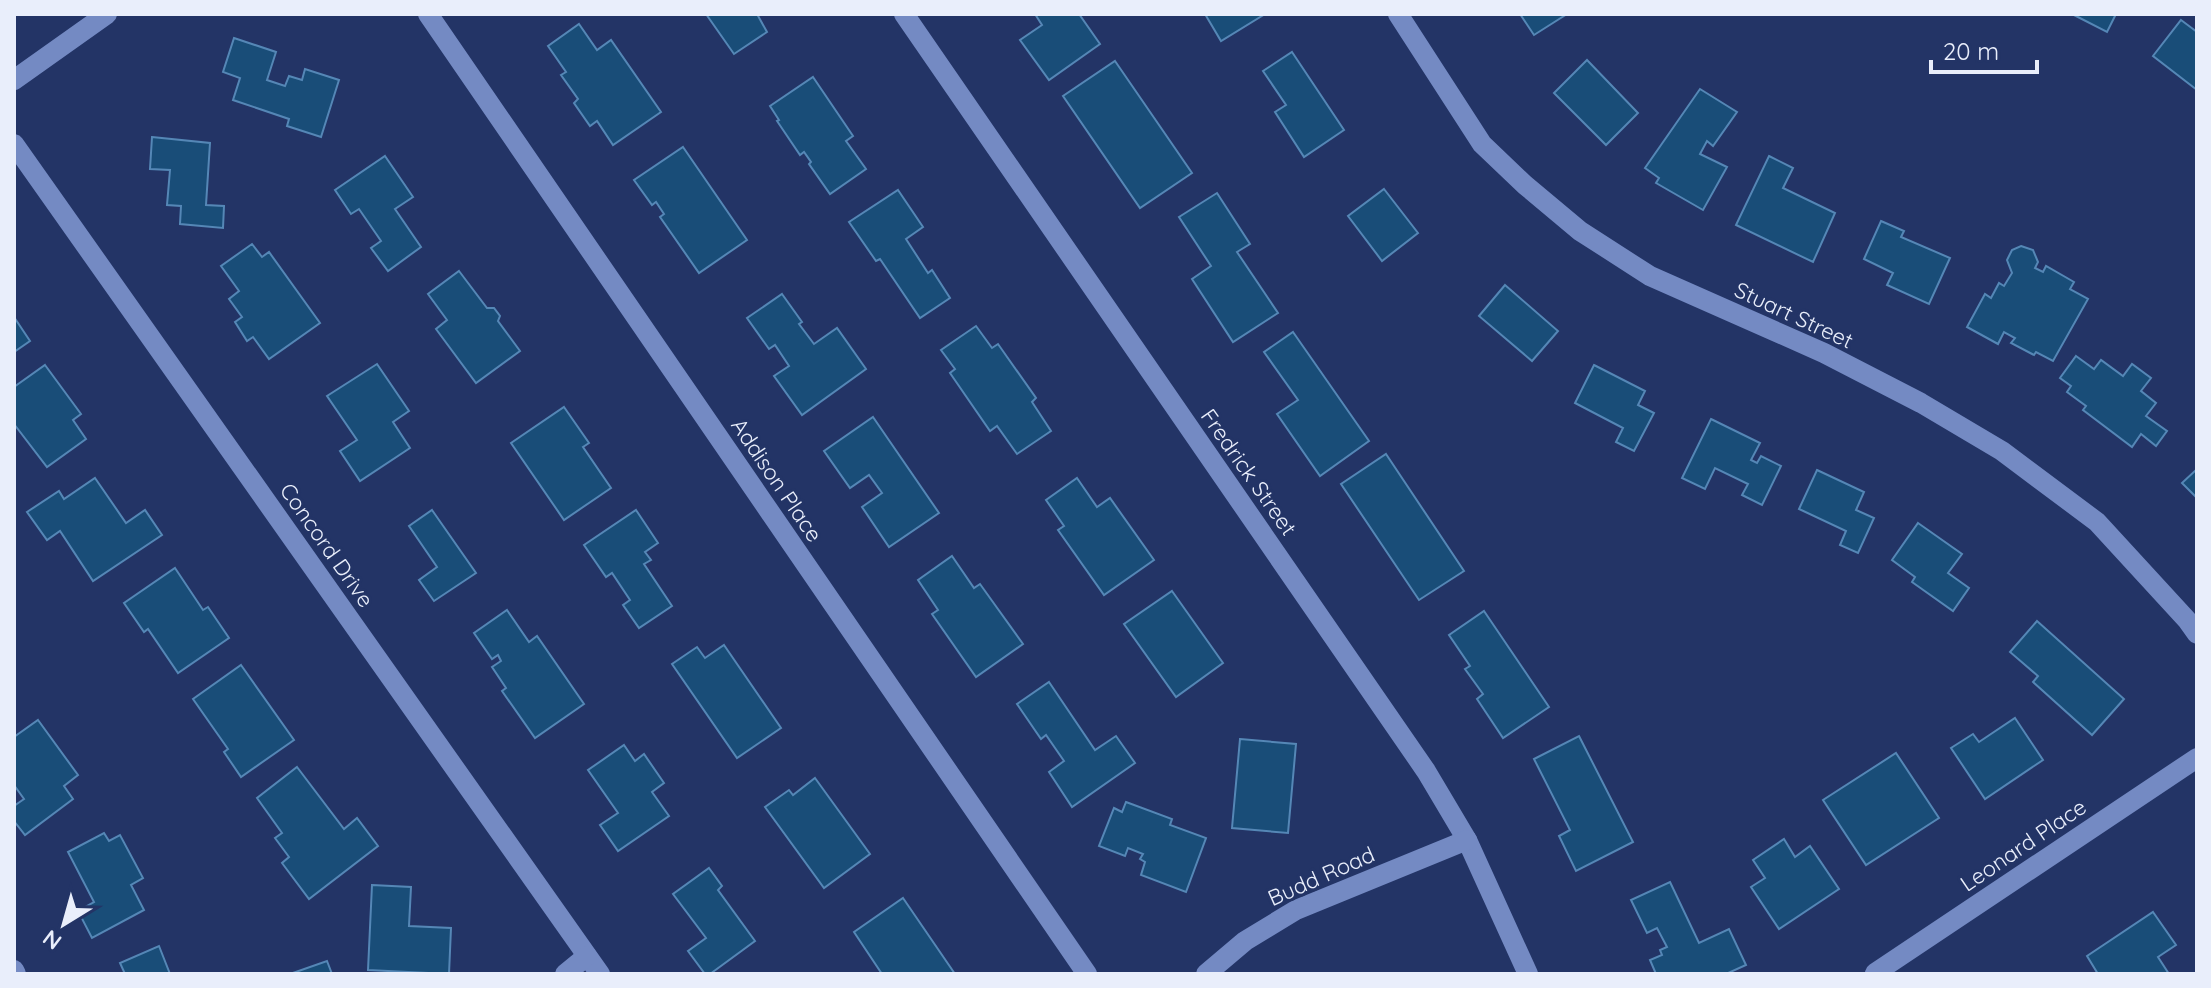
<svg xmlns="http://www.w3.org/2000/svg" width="2211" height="988" font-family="Quicksand,sans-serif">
	<rect width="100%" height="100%" fill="#233466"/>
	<!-- building -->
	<g fill="#194d78" stroke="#5587b6" stroke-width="2">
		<path d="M 706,14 L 757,14 L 767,32 L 734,54 Z"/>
		<path d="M 1035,14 L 1079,14 L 1100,44 L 1049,80 L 1020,40 L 1042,25 Z"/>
		<path d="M 1205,14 L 1265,14 L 1221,41 Z"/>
		<path d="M 1520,14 L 1567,14 L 1534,35 Z"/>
		<path d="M 2072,14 L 2116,14 L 2107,32 Z"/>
		<path d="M 2181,20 L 2197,32 L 2197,90 L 2153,56 Z"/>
		<path d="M 579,24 L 597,50 L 611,40 L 661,112 L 613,145 L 597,121 L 590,126 L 574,103 L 578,99 L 561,75 L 566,72 L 548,46 Z"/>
		<path d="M 234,38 L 276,52 L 267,80 L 285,86 L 289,76 L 302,80 L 305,69 L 339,80 L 321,137 L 287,126 L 289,119 L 233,100 L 240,78 L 223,72 Z"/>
		<path d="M 1292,52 L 1344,130 L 1304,157 L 1275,112 L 1286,105 L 1263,71 Z"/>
		<path d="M 1587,60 L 1638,113 L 1606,145 L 1554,93 Z"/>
		<path d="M 1115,61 L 1192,173 L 1140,208 L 1063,96 Z"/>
		<path d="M 813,77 L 853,136 L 846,141 L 866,169 L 830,194 L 809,164 L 811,162 L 804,152 L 800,155 L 777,121 L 779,120 L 770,106 Z"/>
		<path d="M 1700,89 L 1737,112 L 1713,146 L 1707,141 L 1700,154 L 1727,167 L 1703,210 L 1656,183 L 1659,178 L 1645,168 Z"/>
		<path d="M 152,137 L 210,143 L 206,205 L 224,206 L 223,228 L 180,224 L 181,206 L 167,205 L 170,170 L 150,169 Z"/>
		<path d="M 683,147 L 747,240 L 699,273 L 660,217 L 664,214 L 656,202 L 652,205 L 634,180 Z"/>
		<path d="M 385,156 L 413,197 L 395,209 L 421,247 L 388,271 L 371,248 L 381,241 L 359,209 L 351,214 L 335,190 Z"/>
		<path d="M 1769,156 L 1793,168 L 1783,188 L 1835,213 L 1813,262 L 1736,225 Z"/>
		<path d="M 1384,189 L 1418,233 L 1382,261 L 1348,216 Z"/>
		<path d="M 898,190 L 923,227 L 906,239 L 928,273 L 932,270 L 950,298 L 920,318 L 880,259 L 876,261 L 849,222 Z"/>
		<path d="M 1217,193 L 1250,244 L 1237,252 L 1278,313 L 1233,342 L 1192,279 L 1211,266 L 1179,217 Z"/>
		<path d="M 1881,221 L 1904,231 L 1901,237 L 1950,258 L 1929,304 L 1887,285 L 1893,273 L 1864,259 Z"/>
		<path d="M 252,244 L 262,257 L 269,252 L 320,323 L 269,359 L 253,337 L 247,341 L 235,322 L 242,317 L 229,299 L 239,291 L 221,266 Z"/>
		<path d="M 2021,246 L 2033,250 L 2038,262 L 2035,268 L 2043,272 L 2046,266 L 2074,282 L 2070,289 L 2088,299 L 2053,361 L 2036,352 L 2034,355 L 2011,343 L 2015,338 L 2004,332 L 1998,344 L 1967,327 L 1985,294 L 1991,298 L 1999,283 L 2004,286 L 2012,273 L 2007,260 L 2012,250 Z"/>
		<path d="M 459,271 L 487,308 L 494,308 L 500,316 L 498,321 L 520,351 L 476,383 L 436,329 L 447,320 L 428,294 Z"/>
		<path d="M 1505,285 L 1558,331 L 1532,361 L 1479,316 Z"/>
		<path d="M 782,294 L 802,322 L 799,324 L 814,344 L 837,328 L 866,369 L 802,415 L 774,376 L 789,366 L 775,345 L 769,349 L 747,318 Z"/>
		<path d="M 14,317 L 30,341 L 14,352 Z"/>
		<path d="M 976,326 L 992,348 L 998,344 L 1036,398 L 1032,402 L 1051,431 L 1017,454 L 997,426 L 990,431 L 950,373 L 955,369 L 941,350 Z"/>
		<path d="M 1293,332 L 1369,441 L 1320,476 L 1277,414 L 1298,400 L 1264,352 Z"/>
		<path d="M 2076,356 L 2094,369 L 2101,360 L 2123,376 L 2132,364 L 2151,378 L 2141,391 L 2156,403 L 2146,416 L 2167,431 L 2156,446 L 2141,434 L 2132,447 L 2083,410 L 2086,406 L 2067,392 L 2071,386 L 2060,378 Z"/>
		<path d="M 377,364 L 409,411 L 393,422 L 410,448 L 360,481 L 340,451 L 357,440 L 327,396 Z"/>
		<path d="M 45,365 L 81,414 L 73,420 L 86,439 L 47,467 L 14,424 L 14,387 Z"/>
		<path d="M 1594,365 L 1645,391 L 1638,405 L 1654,413 L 1634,451 L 1616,442 L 1623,428 L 1575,403 Z"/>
		<path d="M 564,407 L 589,443 L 583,447 L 611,488 L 564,520 L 511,443 Z"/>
		<path d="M 873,417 L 939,513 L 889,547 L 862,507 L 882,493 L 869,475 L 850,488 L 824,451 Z"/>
		<path d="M 1711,419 L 1760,443 L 1751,460 L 1757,463 L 1761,456 L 1781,466 L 1762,505 L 1742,495 L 1748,484 L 1715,468 L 1705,489 L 1682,478 Z"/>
		<path d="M 1386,454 L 1464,571 L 1419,600 L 1341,484 Z"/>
		<path d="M 2197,469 L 2197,498 L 2182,483 Z"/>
		<path d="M 1817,470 L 1864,492 L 1856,510 L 1874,518 L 1858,553 L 1840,545 L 1846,531 L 1799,509 Z"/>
		<path d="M 95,478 L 126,523 L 145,510 L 162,535 L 93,581 L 60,531 L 47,540 L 27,512 L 59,491 L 64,499 Z"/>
		<path d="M 1077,478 L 1097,507 L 1110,498 L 1154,560 L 1104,595 L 1058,530 L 1064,526 L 1046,500 Z"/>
		<path d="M 432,510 L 476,573 L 434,601 L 419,580 L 437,567 L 409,526 Z"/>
		<path d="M 636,510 L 658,543 L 645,552 L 651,560 L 644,564 L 672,606 L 639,628 L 623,605 L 630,600 L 612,573 L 606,577 L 584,545 Z"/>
		<path d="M 1918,523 L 1962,554 L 1948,573 L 1969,588 L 1953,611 L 1912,582 L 1915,577 L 1892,560 Z"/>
		<path d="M 952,556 L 974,588 L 980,584 L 1023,644 L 976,677 L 932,614 L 938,610 L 918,580 Z"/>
		<path d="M 175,568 L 203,610 L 208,607 L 229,638 L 178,673 L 148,629 L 144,632 L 124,603 Z"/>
		<path d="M 1172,591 L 1223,663 L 1176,697 L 1124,624 Z"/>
		<path d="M 507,610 L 529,642 L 537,636 L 584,704 L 535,738 L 502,691 L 506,688 L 492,667 L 501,661 L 498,655 L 492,659 L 474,633 Z"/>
		<path d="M 1484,611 L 1549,707 L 1503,738 L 1477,699 L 1483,694 L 1465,669 L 1470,666 L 1449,635 Z"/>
		<path d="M 2037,621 L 2124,699 L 2092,735 L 2033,682 L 2038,676 L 2010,652 Z"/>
		<path d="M 724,645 L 781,728 L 737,758 L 672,664 L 697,647 L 705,658 Z"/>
		<path d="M 241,665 L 294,740 L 241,777 L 224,752 L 228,749 L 193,699 Z"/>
		<path d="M 1049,682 L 1095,750 L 1116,736 L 1135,763 L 1072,807 L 1049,772 L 1064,761 L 1046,735 L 1041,739 L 1017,704 Z"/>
		<path d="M 2015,718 L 2043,760 L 1985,799 L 1951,748 L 1973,734 L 1979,742 Z"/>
		<path d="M 38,720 L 78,775 L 64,786 L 73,799 L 25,835 L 14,821 L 14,806 L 24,799 L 14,785 L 14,737 Z"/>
		<path d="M 1579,736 L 1633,842 L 1576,871 L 1559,836 L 1570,830 L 1534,759 Z"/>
		<path d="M 1240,739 L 1296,744 L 1288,833 L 1232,828 Z"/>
		<path d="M 624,745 L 635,761 L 644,754 L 664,783 L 652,792 L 669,816 L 618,851 L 600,825 L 618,813 L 588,770 Z"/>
		<path d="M 1896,753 L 1939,818 L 1866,865 L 1823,800 Z"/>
		<path d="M 297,767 L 344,829 L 357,818 L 378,846 L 309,899 L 282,863 L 289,857 L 275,838 L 282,833 L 257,798 Z"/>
		<path d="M 815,778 L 870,854 L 824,888 L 765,807 L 789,790 L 793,795 Z"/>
		<path d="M 1126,802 L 1172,819 L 1170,825 L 1206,838 L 1186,892 L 1141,875 L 1145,862 L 1140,859 L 1143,854 L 1128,848 L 1125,856 L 1099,846 L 1114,808 L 1122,812 Z"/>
		<path d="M 104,833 L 109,841 L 120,835 L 143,878 L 131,885 L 144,910 L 92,938 L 78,911 L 94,902 L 68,852 Z"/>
		<path d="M 1784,839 L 1795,857 L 1810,846 L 1839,889 L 1779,929 L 1751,887 L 1765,878 L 1753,860 Z"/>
		<path d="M 709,868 L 722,886 L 718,890 L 755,941 L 710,974 L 705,974 L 688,951 L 706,938 L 673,894 Z"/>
		<path d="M 1670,882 L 1699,943 L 1729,929 L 1746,965 L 1726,974 L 1656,974 L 1650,960 L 1662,955 L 1660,950 L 1667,947 L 1657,928 L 1647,933 L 1631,900 Z"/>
		<path d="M 372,885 L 411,887 L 409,926 L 451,928 L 449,974 L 368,970 Z"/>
		<path d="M 903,898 L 955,974 L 882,974 L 854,932 Z"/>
		<path d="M 2153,912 L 2176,945 L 2158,957 L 2169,974 L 2098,974 L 2087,956 Z"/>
		<path d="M 159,946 L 170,974 L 125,974 L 120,963 Z"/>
		<path d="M 327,961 L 332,974 L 290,974 Z"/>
	</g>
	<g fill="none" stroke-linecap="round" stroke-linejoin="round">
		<!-- minor -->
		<g stroke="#748ac3" stroke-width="20">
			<path d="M 428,14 L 1087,974"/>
			<path d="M 904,14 L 1426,771 L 1467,840 L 1528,974"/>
			<path d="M 1398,14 L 1482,144 L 1525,185 L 1580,231 L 1650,276 L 1824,353 L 1921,403 L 2002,451 L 2097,522 L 2187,620 L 2197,634"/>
			<path d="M 14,80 L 107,14"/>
			<path d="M 14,144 L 600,974"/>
			<path d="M 14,970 L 16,974"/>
			<path d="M 1875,973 L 2197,758"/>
			<path d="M 565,974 L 587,956"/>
			<path d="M 1206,974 L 1245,941 L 1296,910 L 1467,840"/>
		</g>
	</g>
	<g text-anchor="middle" stroke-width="6" stroke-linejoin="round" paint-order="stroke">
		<!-- street labels -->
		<g font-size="22" fill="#e9eefb" stroke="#233466">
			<text transform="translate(1794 315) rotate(25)" y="8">Stuart Street</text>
			<text transform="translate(1249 472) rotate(55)" y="8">Fredrick Street</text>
			<text transform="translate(777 480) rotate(56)" y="8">Addison Place</text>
			<text transform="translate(327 545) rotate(55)" y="8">Concord Drive</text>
			<text transform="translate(2023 845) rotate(-34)" y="8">Leonard Place</text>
			<text transform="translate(1321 876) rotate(-24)" y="8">Budd Road</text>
		</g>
	</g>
	<!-- border -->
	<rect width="2211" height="988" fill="none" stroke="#e9eefb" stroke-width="32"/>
	<!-- north arrow -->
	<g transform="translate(64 924) rotate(217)" stroke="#233466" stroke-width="6" paint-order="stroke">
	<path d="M0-6L14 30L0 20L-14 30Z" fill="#e9eefb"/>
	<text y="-12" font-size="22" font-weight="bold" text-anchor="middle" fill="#e9eefb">N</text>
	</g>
	<!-- scale -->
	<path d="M1931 60v12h106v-12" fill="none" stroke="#e9eefb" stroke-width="4"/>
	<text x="1943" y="60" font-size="24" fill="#e9eefb" stroke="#233466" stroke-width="6" paint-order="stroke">20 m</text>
</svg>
